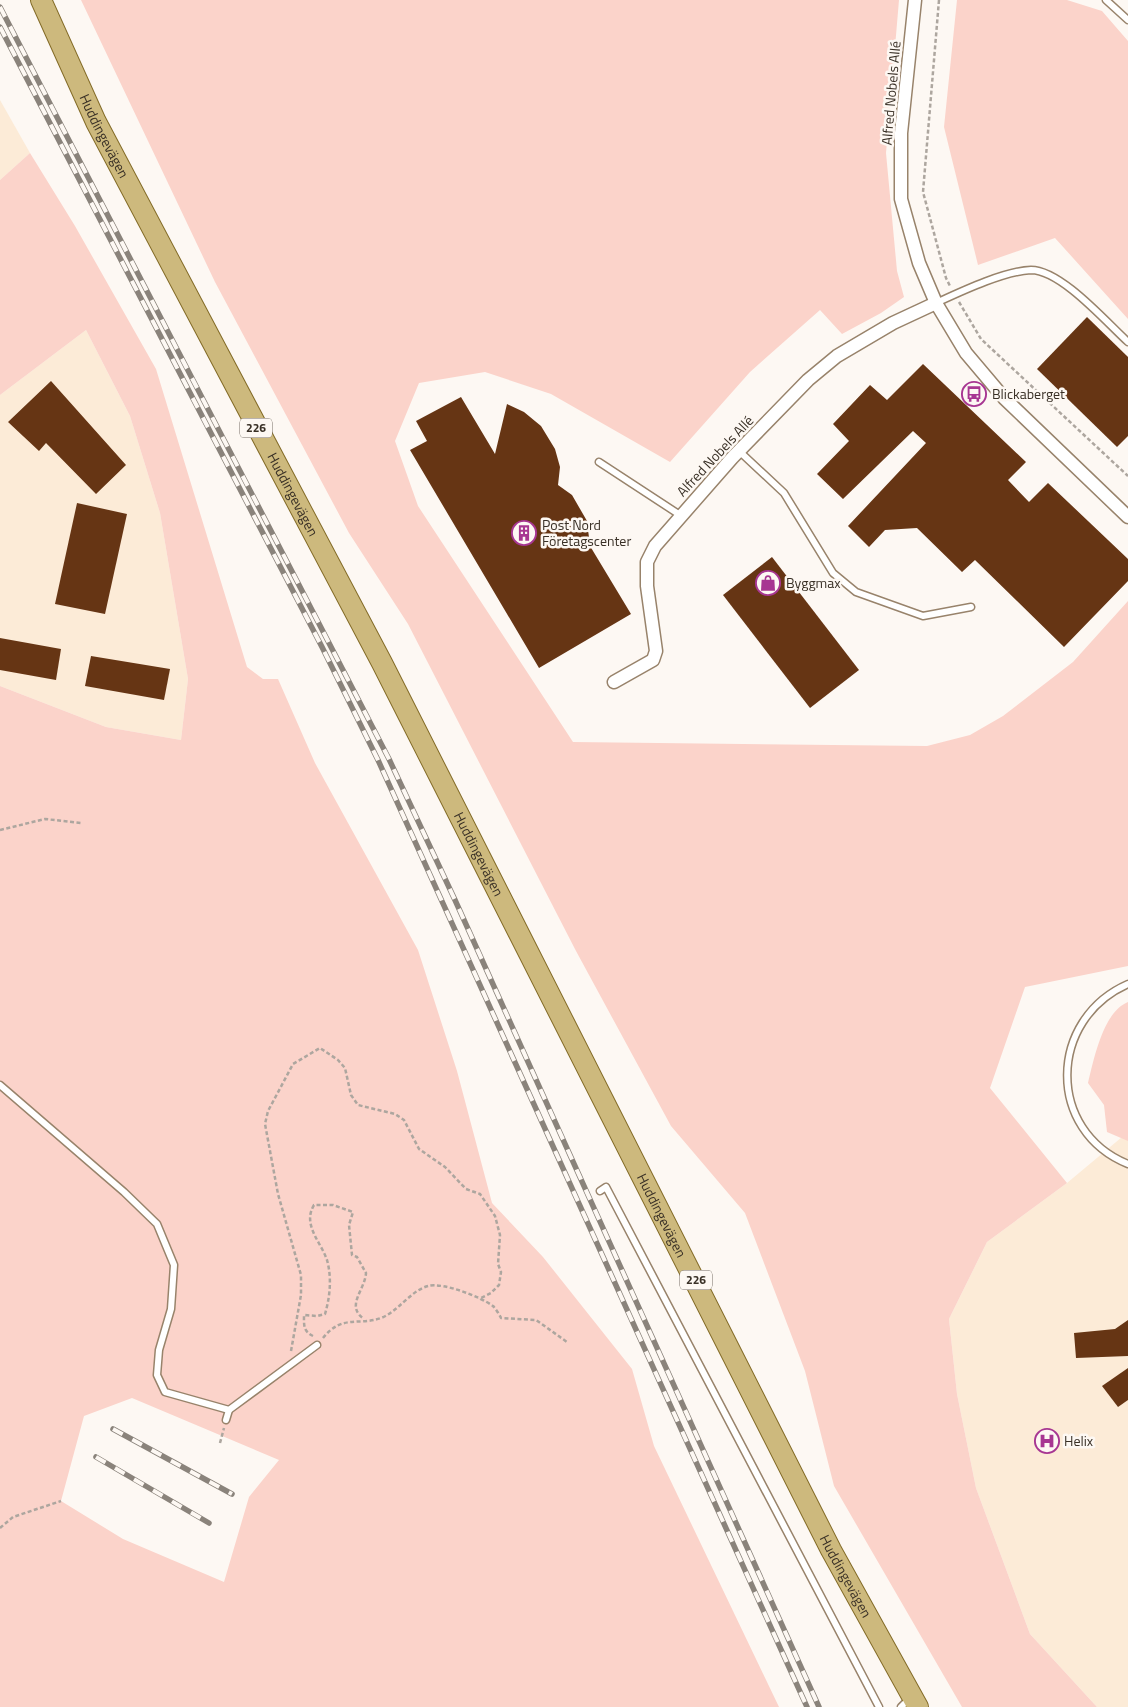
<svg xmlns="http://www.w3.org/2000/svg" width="1128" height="1707" font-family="'Titillium Web',sans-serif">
	<rect width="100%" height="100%" fill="#fdf8f3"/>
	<!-- built -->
	<g fill="#fcebd7">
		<path d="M 0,100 L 30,153 L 0,180 Z"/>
		<path d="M 86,330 L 130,416 L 160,513 L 188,679 L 181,740 L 106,727 L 0,686 L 0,395 Z"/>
		<path d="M 1128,1132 L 1128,1707 L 1097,1707 L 1030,1634 L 976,1488 L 957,1394 L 949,1319 L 987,1242 L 1067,1183 Z"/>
	</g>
	<!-- green -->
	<g fill="#fbd3ca" fill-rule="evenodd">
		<path d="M 81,0 L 899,0 L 886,153 L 897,271 L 904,297 L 881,313 L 842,334 L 820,310 L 750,372 L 670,462 L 551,394 L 485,372 L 419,383 L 395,441 L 418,506 L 573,742 L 927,746 L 970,735 L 1003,716 L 1073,662 L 1128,601 L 1128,966 L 1025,987 L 990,1088 L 1067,1183 L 987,1242 L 949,1319 L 957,1394 L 976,1488 L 1030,1634 L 1097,1707 L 962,1707 L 834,1486 L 805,1371 L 745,1213 L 671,1126 L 576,951 L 408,624 L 349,533 L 215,282 Z"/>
		<path d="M 957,0 L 1067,0 L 1102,11 L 1128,41 L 1128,319 L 1055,238 L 978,265 L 944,127 Z"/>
		<path d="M 30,153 L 75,226 L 156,369 L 247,667 L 263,679 L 278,679 L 315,763 L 418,950 L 457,1071 L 492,1203 L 543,1257 L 632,1369 L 654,1446 L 779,1707 L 0,1707 L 0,686 L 106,727 L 181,740 L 188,679 L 160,513 L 130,416 L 86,330 L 0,395 L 0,180 ZM 132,1398 L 279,1460 L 249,1497 L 224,1582 L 123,1539 L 61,1501 L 84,1416 Z"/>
		<path d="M 1128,1002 L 1128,1141 L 1107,1132 L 1104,1105 L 1088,1083 C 1094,1059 1103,1012 1128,1002 Z"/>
	</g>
	<!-- building -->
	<g fill="#663514">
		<path d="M 1087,317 L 1128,357 L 1128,436 L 1117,447 L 1037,369 Z"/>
		<path d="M 923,364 L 1026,462 L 1008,480 L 1029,502 L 1048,483 L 1128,559 L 1128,581 L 1064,647 L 975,560 L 962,572 L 917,528 L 885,530 L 869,547 L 848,526 L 926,443 L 913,431 L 843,499 L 817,474 L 849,441 L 833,424 L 870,385 L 887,400 Z"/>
		<path d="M 51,381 L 126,465 L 96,494 L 46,443 L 39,451 L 8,422 Z"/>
		<path d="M 461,397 L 495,454 L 507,404 L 524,412 L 541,426 L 555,449 L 560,467 L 558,485 L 572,495 L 587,521 L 590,546 L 631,614 L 539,668 L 410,450 L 427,441 L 416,421 Z"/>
		<path d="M 77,503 L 127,514 L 105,614 L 55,604 Z"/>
		<path d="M 772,557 L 859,670 L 810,708 L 723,595 Z"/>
		<path d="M 0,638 L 61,649 L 56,680 L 0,670 Z"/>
		<path d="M 91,656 L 170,669 L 164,700 L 85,686 Z"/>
		<path d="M 1128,1320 L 1128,1356 L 1076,1358 L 1074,1333 L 1115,1329 Z"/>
		<path d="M 1128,1368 L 1128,1400 L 1118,1407 L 1102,1386 Z"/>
	</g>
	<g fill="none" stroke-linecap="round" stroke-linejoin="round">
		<defs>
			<g id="service">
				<path d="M 1106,0 L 1128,20"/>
				<path d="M 936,303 C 960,292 1004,271 1031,270 C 1061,270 1106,322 1128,342"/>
				<path d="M 739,451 L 784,493 L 833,573 L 856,592 L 923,616 L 971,607"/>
				<path d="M 599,462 L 680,515"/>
				<path d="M 1128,984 C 1048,1019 1046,1131 1128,1164"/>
				<path d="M 0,1085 L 124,1192 L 157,1224 L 174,1265 L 171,1309 L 159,1350 L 157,1375 L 165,1392 L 229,1410 L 317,1345"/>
				<path d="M 600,1191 L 606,1187 L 879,1707"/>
				<path d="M 226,1420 L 229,1410"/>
				<path d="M 901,1707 L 911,1697"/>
			</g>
			<g id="minor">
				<path d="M 915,0 L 901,133 L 901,199 L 919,263 L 936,303 L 966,353 L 1004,398 L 1128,517"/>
				<path d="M 614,682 L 653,660 L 656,651 L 647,586 L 647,562 L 655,546 L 732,458 L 808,380 L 837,356 L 893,323 L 936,303"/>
			</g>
			<g id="primary">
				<path id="s1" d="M 41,0 L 96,122 L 382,663 L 831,1550 L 918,1707"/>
			</g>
		</defs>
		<!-- service casing -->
		<use href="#service" stroke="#98836b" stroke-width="9"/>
		<!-- minor casing -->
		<use href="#minor" stroke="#98836b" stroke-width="15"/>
		<!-- primary casing -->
		<use href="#primary" stroke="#836b27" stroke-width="22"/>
		<!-- path -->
		<g stroke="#ada69f" stroke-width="2.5" stroke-dasharray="4 2.5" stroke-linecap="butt">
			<path d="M 939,0 L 923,192 L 946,278 L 950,286"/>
			<path d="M 959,302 L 981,339 L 1128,476"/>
			<path d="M 0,830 L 45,819 L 81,823"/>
			<path d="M 313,1336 C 303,1331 304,1325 304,1315 L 317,1316 L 325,1314 C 330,1297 332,1278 327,1260 C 321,1242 302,1225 314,1205 L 333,1205 L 353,1212 L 349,1225 L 352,1255 L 357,1257 L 366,1273 C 365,1290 345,1306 364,1319"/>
			<path d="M 323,1338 C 342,1314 358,1326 381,1318 C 399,1311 410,1291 428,1286 C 443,1282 481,1297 493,1306 C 496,1309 499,1314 501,1318 L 536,1320 L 567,1342"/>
			<path d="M 291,1351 L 301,1295 L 301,1275 L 278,1194 L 265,1124 L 268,1111 L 293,1064 L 320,1048 L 338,1060 L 345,1068 L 351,1095 L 358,1105 L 395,1114 L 404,1120 L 419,1149 L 445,1167 L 466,1189 L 480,1194 L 495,1216 L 500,1235 L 498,1264 L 501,1272 L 499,1285 L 491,1293 L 479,1299"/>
			<path d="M 220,1443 L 224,1428"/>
			<path d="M 0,1528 L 13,1517 L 61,1501"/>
		</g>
		<!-- service -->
		<use href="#service" stroke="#fff" stroke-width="6"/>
		<!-- minor -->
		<use href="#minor" stroke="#fff" stroke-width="12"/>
		<!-- primary -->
		<use href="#primary" stroke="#cdb97d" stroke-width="20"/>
		<defs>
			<g id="rail">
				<path d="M 0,7 L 389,759 L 455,900 L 819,1707"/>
				<path d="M 0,27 L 322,647 L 378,760 L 807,1707"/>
				<path d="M 113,1429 L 232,1494"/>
				<path d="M 96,1457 L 209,1523"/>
			</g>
		</defs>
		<!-- rail casing -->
		<use href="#rail" stroke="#8a837b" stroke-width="5.5"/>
		<!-- rail -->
		<use href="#rail" stroke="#fdf8f3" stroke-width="4" stroke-dasharray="11" stroke-linecap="butt"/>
	</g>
	<!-- icons -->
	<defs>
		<symbol id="bus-ring" viewBox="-11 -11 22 22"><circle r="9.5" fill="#fdf8f3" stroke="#a73692" stroke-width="1.5"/><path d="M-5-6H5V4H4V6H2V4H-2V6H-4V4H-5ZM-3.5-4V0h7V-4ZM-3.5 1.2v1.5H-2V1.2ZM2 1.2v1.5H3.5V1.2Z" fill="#a73692"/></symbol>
		<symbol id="building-ring" viewBox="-11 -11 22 22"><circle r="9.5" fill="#fdf8f3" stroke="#a73692" stroke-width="1.5"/><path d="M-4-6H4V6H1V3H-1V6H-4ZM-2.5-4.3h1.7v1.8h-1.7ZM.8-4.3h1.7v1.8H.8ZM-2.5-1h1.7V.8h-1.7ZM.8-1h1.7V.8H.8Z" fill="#a73692"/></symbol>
		<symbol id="shop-ring" viewBox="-11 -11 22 22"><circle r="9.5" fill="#fdf8f3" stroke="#a73692" stroke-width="1.5"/><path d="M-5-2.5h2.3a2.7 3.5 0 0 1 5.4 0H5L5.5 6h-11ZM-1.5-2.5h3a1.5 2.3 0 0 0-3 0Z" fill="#a73692"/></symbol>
		<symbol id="hospital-ring" viewBox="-11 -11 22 22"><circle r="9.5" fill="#fdf8f3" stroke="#a73692" stroke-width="1.5"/><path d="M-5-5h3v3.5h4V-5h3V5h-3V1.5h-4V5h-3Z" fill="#a73692"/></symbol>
	</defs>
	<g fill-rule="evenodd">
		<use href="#bus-ring" x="960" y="380" width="28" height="28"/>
		<use href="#building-ring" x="510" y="519" width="28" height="28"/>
		<use href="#shop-ring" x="754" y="569" width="28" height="28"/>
		<use href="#hospital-ring" x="1033" y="1427" width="28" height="28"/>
	</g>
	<g text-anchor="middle" stroke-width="5" stroke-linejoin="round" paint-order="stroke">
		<!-- shield labels -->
		<g fill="#fdf8f3" stroke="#746c64" stroke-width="1">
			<rect x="240" y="418.5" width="32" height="19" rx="4"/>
			<rect x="680" y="1270.5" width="32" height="19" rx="4"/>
		</g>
		<g font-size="12" font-weight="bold" fill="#393026">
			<text x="256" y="432">226</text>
			<text x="696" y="1284">226</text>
		</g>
		<!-- street labels -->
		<g font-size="14" fill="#393026" stroke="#fdf8f3">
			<text transform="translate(891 93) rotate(-85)" y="5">Alfred Nobels Allé</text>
			<text dy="5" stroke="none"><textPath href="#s1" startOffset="150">Huddingevägen</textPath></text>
			<text transform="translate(715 456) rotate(-47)" y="5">Alfred Nobels Allé</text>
			<text dy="5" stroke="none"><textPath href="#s1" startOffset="555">Huddingevägen</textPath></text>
			<text dy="5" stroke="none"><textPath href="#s1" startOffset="960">Huddingevägen</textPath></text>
			<text dy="5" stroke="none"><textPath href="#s1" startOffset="1365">Huddingevägen</textPath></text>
			<text dy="5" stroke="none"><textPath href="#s1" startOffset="1770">Huddingevägen</textPath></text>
		</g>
		<!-- poi labels -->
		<g font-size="14" fill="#393026" stroke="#fdf8f3" text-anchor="start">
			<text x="992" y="399">Blickaberget</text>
			<text x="542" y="530">Post Nord<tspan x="542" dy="16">Företagscenter</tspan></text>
			<text x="786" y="588">Byggmax</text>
			<text x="1064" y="1446">Helix</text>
		</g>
	</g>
</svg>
